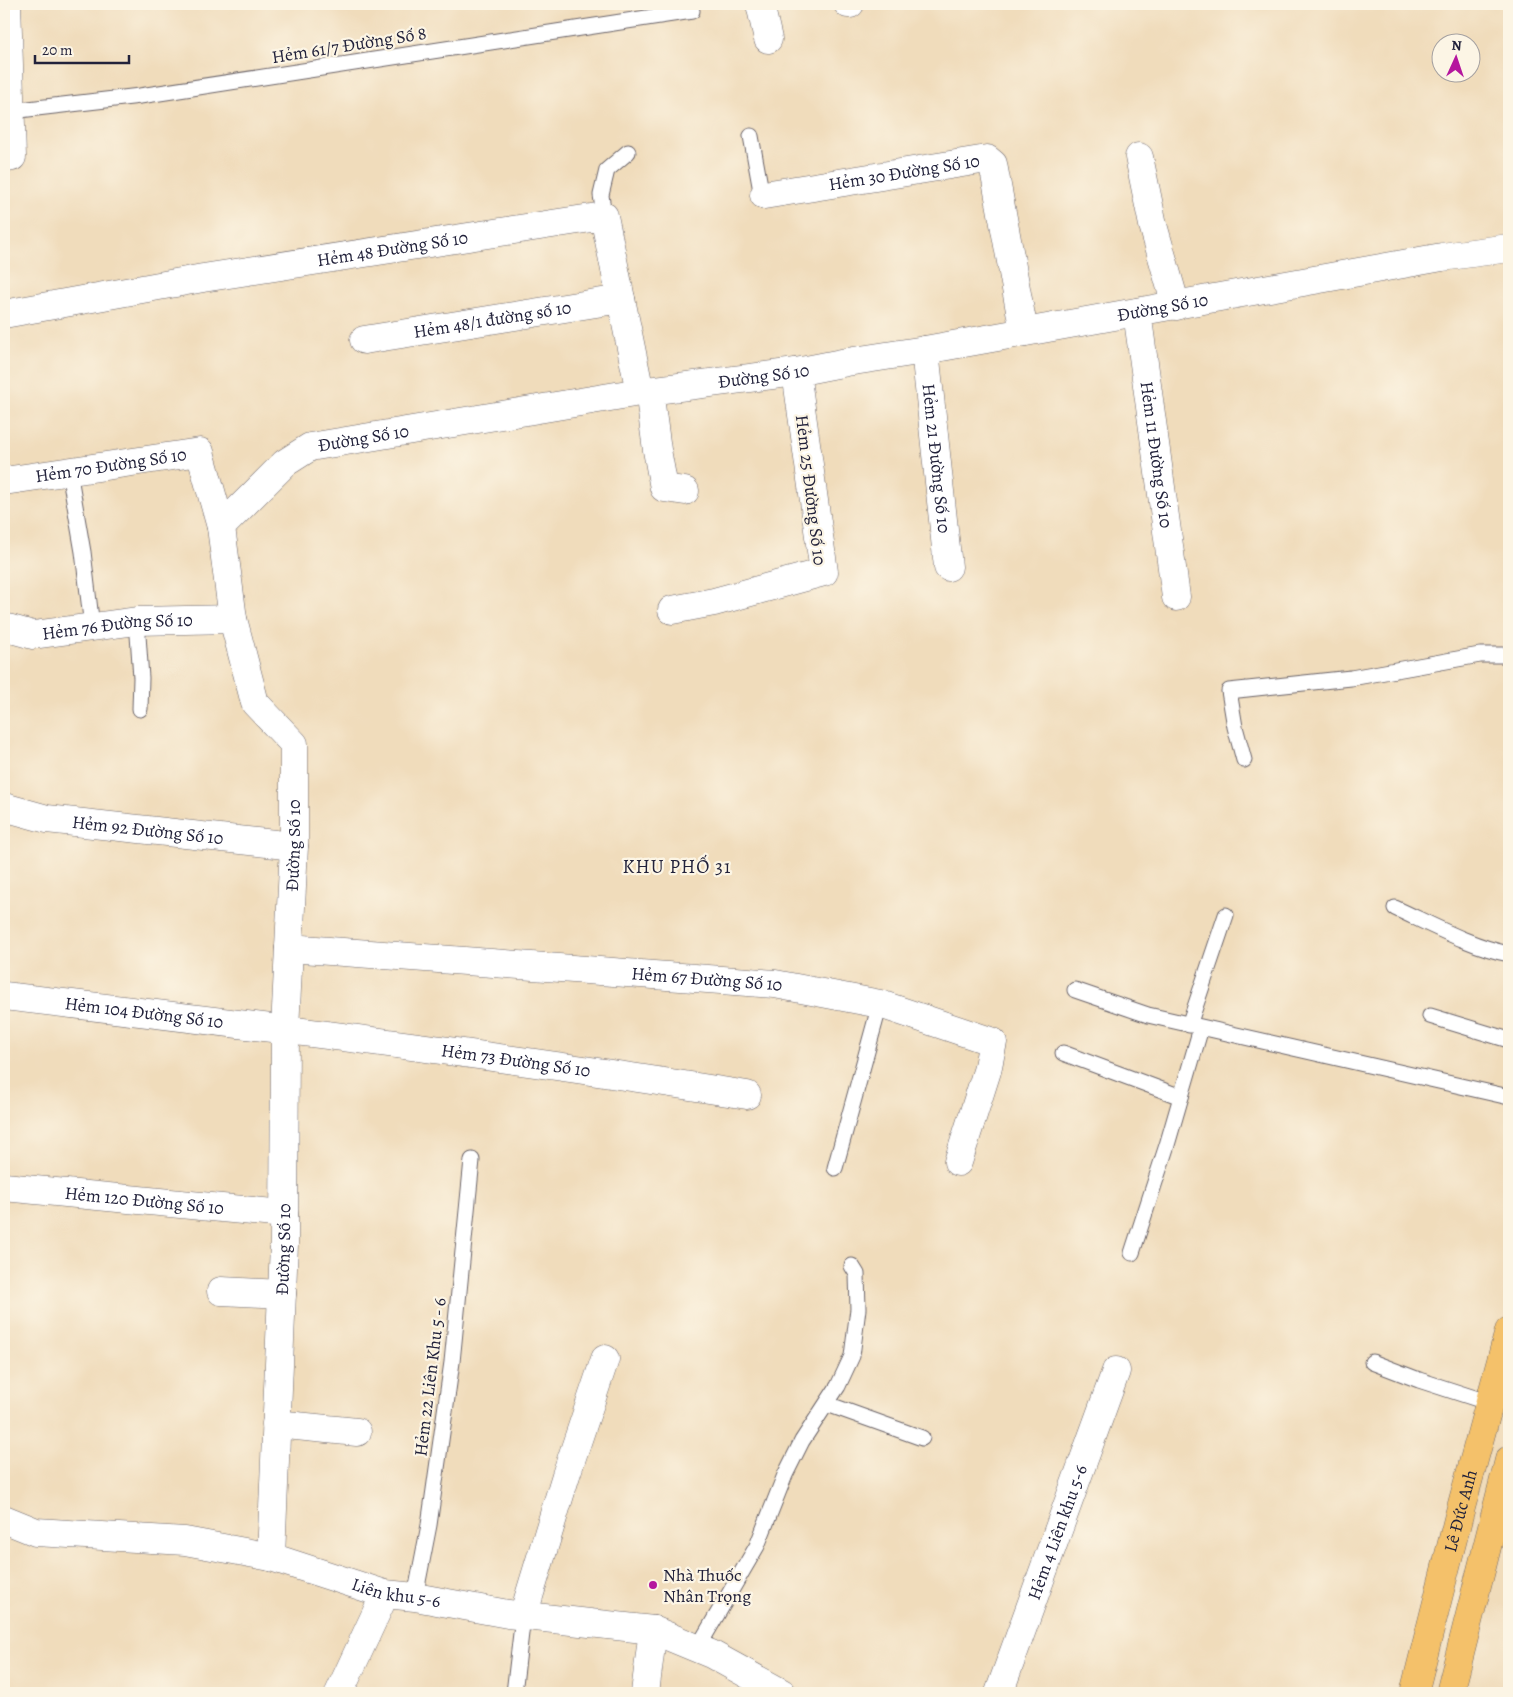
<svg xmlns="http://www.w3.org/2000/svg" width="1513" height="1697" font-family="Alegreya,serif">
	<rect width="100%" height="100%" fill="#fcf5e5"/>
	<filter id="ink" filterUnits="userSpaceOnUse"><feTurbulence type="fractalNoise" baseFrequency=".02" numOctaves="2"/><feDisplacementMap in="SourceGraphic" scale="10" xChannelSelector="R" yChannelSelector="G"/><feConvolveMatrix kernelMatrix="1 2 1 2 8 2 1 2 1" color-interpolation-filters="sRGB"/></filter>
	<filter id="wash" filterUnits="userSpaceOnUse"><feTurbulence type="fractalNoise" baseFrequency=".0096" numOctaves="4" result="noise"/><feDisplacementMap in="SourceGraphic" scale="20" xChannelSelector="R" yChannelSelector="G"/><feGaussianBlur stdDeviation="1.12" result="paint"/><feColorMatrix in="noise" values="0 0 0 0 0 0 0 0 0 0 0 0 0 0 0 0 0 1.4 0 .05"/><feComposite in="paint" operator="in"/></filter>
	<g filter="url(#wash)">
		<rect width="100%" height="100%" fill="#f0dcbb"/>
	</g>
	<g filter="url(#ink)">
		<g fill="none" stroke-linecap="round" stroke-linejoin="round">
			<defs>
				<g id="lane">
					<path d="M 11,111 L 140,96 L 692,11"/>
					<path d="M 751,136 L 761,191 L 764,195"/>
					<path d="M 604,216 L 601,195 L 607,170 L 628,152"/>
					<path d="M 69,471 L 83,552 L 92,627"/>
					<path d="M 137,621 L 141,678 L 140,709"/>
					<path d="M 1244,760 L 1235,727 L 1229,691 L 1351,678 L 1480,655 L 1509,655"/>
					<path d="M 1395,908 C 1430,924 1472,947 1509,954"/>
					<path d="M 1075,990 L 1148,1015 L 1509,1097"/>
					<path d="M 1430,1016 L 1509,1040"/>
					<path d="M 1189,1025 L 1226,915"/>
					<path d="M 1063,1053 L 1181,1097"/>
					<path d="M 835,1168 L 880,1004"/>
					<path d="M 1132,1253 L 1167,1145 L 1201,1028"/>
					<path d="M 1372,1362 L 1419,1380 L 1490,1403"/>
					<path d="M 827,1404 L 922,1438"/>
					<path d="M 415,1597 L 429,1525 L 452,1362 L 472,1160"/>
					<path d="M 697,1649 L 757,1546 L 785,1475 L 802,1441 L 838,1386 L 852,1356 L 858,1309 L 857,1274 L 852,1266"/>
					<path d="M 514,1693 L 523,1616"/>
				</g>
				<g id="street">
					<path d="M 760,4 L 768,39"/>
					<path d="M 848,4 L 850,4"/>
					<path d="M 1139,157 L 1153,225 L 1176,306"/>
					<path d="M 4,158 L 12,157 L 7,4"/>
					<path id="s1" d="M 764,195 L 987,159 L 993,164 L 1024,332"/>
					<path id="s2" d="M 1137,312 L 1176,597"/>
					<path id="s3" d="M 4,314 L 203,278 L 604,216 L 640,392"/>
					<path id="s4" d="M 364,340 L 621,299"/>
					<path id="s5" d="M 925,350 L 948,567"/>
					<path d="M 649,390 L 657,450 L 664,488 L 685,491"/>
					<path id="s6" d="M 4,481 L 200,452 L 221,527"/>
					<path d="M 672,610 L 714,602 L 824,572 L 796,372"/>
					<path id="s7" d="M 4,627 L 33,635 L 137,621 L 233,619"/>
					<path id="s8" d="M 4,807 L 47,819 L 294,846"/>
					<path id="s9" d="M 289,948 L 775,984 L 880,1004 L 993,1042 L 987,1071 L 958,1162"/>
					<path id="s10" d="M 4,996 C 252,1025 500,1055 747,1095"/>
					<path id="s11" d="M 4,1187 L 284,1214"/>
					<path d="M 221,1291 L 282,1294"/>
					<path d="M 276,1424 L 357,1432"/>
					<path id="s12" d="M 4,1519 L 36,1532 L 185,1541 L 271,1557 L 385,1594 L 415,1597 L 508,1614 L 653,1630 L 711,1654 L 782,1693"/>
					<path id="s13" d="M 271,1557 L 284,1244 L 285,1029 L 294,846 L 294,744 L 255,703 L 233,619 L 221,527 L 285,463 L 310,447 L 640,392 L 796,372 L 847,362 L 925,350 L 1442,257 L 1509,248"/>
					<path d="M 523,1616 L 566,1475 L 605,1359"/>
					<path d="M 339,1693 L 385,1594"/>
					<path d="M 645,1693 L 653,1630"/>
					<path id="s14" d="M 999,1693 L 1116,1371"/>
				</g>
				<g id="highway">
					<path id="s15" d="M 1414,1693 L 1459,1515 L 1509,1331"/>
					<path d="M 1450,1693 L 1509,1460"/>
				</g>
			</defs>
			<!-- lane casing -->
			<use href="#lane" stroke="#6a6368" stroke-width="17"/>
			<!-- street casing -->
			<use href="#street" stroke="#6a6368" stroke-width="29"/>
			<!-- highway casing -->
			<use href="#highway" stroke="#6a6368" stroke-width="29"/>
			<!-- lane -->
			<use href="#lane" stroke="#fff" stroke-width="15"/>
			<!-- street -->
			<use href="#street" stroke="#fff" stroke-width="28"/>
			<!-- highway -->
			<use href="#highway" stroke="#f4c16a" stroke-width="28"/>
		</g>
	</g>
	<!-- markers -->
	<circle fill="#b5179e" stroke="#fcf5e5" stroke-width="2" cx="653" cy="1585" r="5"/>
	<g text-anchor="middle" stroke-width="4.5" stroke-linejoin="round" paint-order="stroke">
		<!-- street labels -->
		<g font-size="18" fill="#22223b" stroke="#fcf5e5">
			<text transform="translate(349 45) rotate(-9)" y="6">Hẻm 61/7 Đường Số 8</text>
			<text dy="6" stroke="none"><textPath href="#s1" startOffset="142">Hẻm 30 Đường Số 10</textPath></text>
			<text dy="6" stroke="none"><textPath href="#s3" startOffset="394">Hẻm 48 Đường Số 10</textPath></text>
			<text dy="6" stroke="none"><textPath href="#s13" startOffset="2034">Đường Số 10</textPath></text>
			<text dy="6" stroke="none"><textPath href="#s4" startOffset="130">Hẻm 48/1 đường số 10</textPath></text>
			<text dy="6" stroke="none"><textPath href="#s13" startOffset="1629">Đường Số 10</textPath></text>
			<text dy="6" stroke="none"><textPath href="#s13" startOffset="1224">Đường Số 10</textPath></text>
			<text dy="6" stroke="none"><textPath href="#s2" startOffset="144">Hẻm 11 Đường Số 10</textPath></text>
			<text dy="6" stroke="none"><textPath href="#s5" startOffset="109">Hẻm 21 Đường Số 10</textPath></text>
			<text dy="6" stroke="none"><textPath href="#s6" startOffset="108">Hẻm 70 Đường Số 10</textPath></text>
			<text transform="translate(811 490) rotate(83)" y="6">Hẻm 25 Đường Số 10</text>
			<text dy="6" stroke="none"><textPath href="#s7" startOffset="115">Hẻm 76 Đường Số 10</textPath></text>
			<text dy="6" stroke="none"><textPath href="#s8" startOffset="146">Hẻm 92 Đường Số 10</textPath></text>
			<text dy="6" stroke="none"><textPath href="#s13" startOffset="712">Đường Số 10</textPath></text>
			<text dy="6" stroke="none"><textPath href="#s9" startOffset="419">Hẻm 67 Đường Số 10</textPath></text>
			<text dy="6" stroke="none"><textPath href="#s10" startOffset="141">Hẻm 104 Đường Số 10</textPath></text>
			<text dy="6" stroke="none"><textPath href="#s10" startOffset="516">Hẻm 73 Đường Số 10</textPath></text>
			<text dy="6" stroke="none"><textPath href="#s11" startOffset="141">Hẻm 120 Đường Số 10</textPath></text>
			<text dy="6" stroke="none"><textPath href="#s13" startOffset="308">Đường Số 10</textPath></text>
			<text transform="translate(430 1377) rotate(-83)" y="6">Hẻm 22 Liên Khu 5 - 6</text>
			<text dy="6" stroke="none"><textPath href="#s15" startOffset="188">Lê Đức Anh</textPath></text>
			<text dy="6" stroke="none"><textPath href="#s14" startOffset="171">Hẻm 4 Liên khu 5-6</textPath></text>
			<text dy="6" stroke="none"><textPath href="#s12" startOffset="402">Liên khu 5-6</textPath></text>
		</g>
		<!-- poi labels -->
		<g font-size="18" fill="#22223b" stroke="#fcf5e5" text-anchor="start">
			<text x="663" y="1581">Nhà Thuốc<tspan x="663" dy="21">Nhân Trọng</tspan></text>
		</g>
		<!-- neighbourhood labels -->
		<g font-size="19" letter-spacing="1" fill="#22223b" stroke="#fcf5e5">
			<text x="677" y="873">KHU PHỐ 31</text>
		</g>
	</g>
	<!-- margin -->
	<rect width="1513" height="1697" fill="none" stroke="#fcf5e5" stroke-width="20"/>
	<!-- north arrow -->
	<g transform="translate(1456 58) rotate(3)"><circle r="24" fill="#fcf5e5" stroke="#a5a1a1"/>
	<path d="M0-4L9 19L0 12L-9 19Z" fill="#b5179e"/>
	<text y="-8" font-size="14" font-weight="bold" text-anchor="middle" fill="#22223b">N</text>
	</g>
	<!-- scale -->
	<path d="M35 55v8h94v-8" fill="none" stroke="#22223b" stroke-width="2.5"/>
	<text x="42" y="55" font-size="15" fill="#22223b" stroke="#fcf5e5" stroke-width="4" paint-order="stroke">20 m</text>
</svg>
